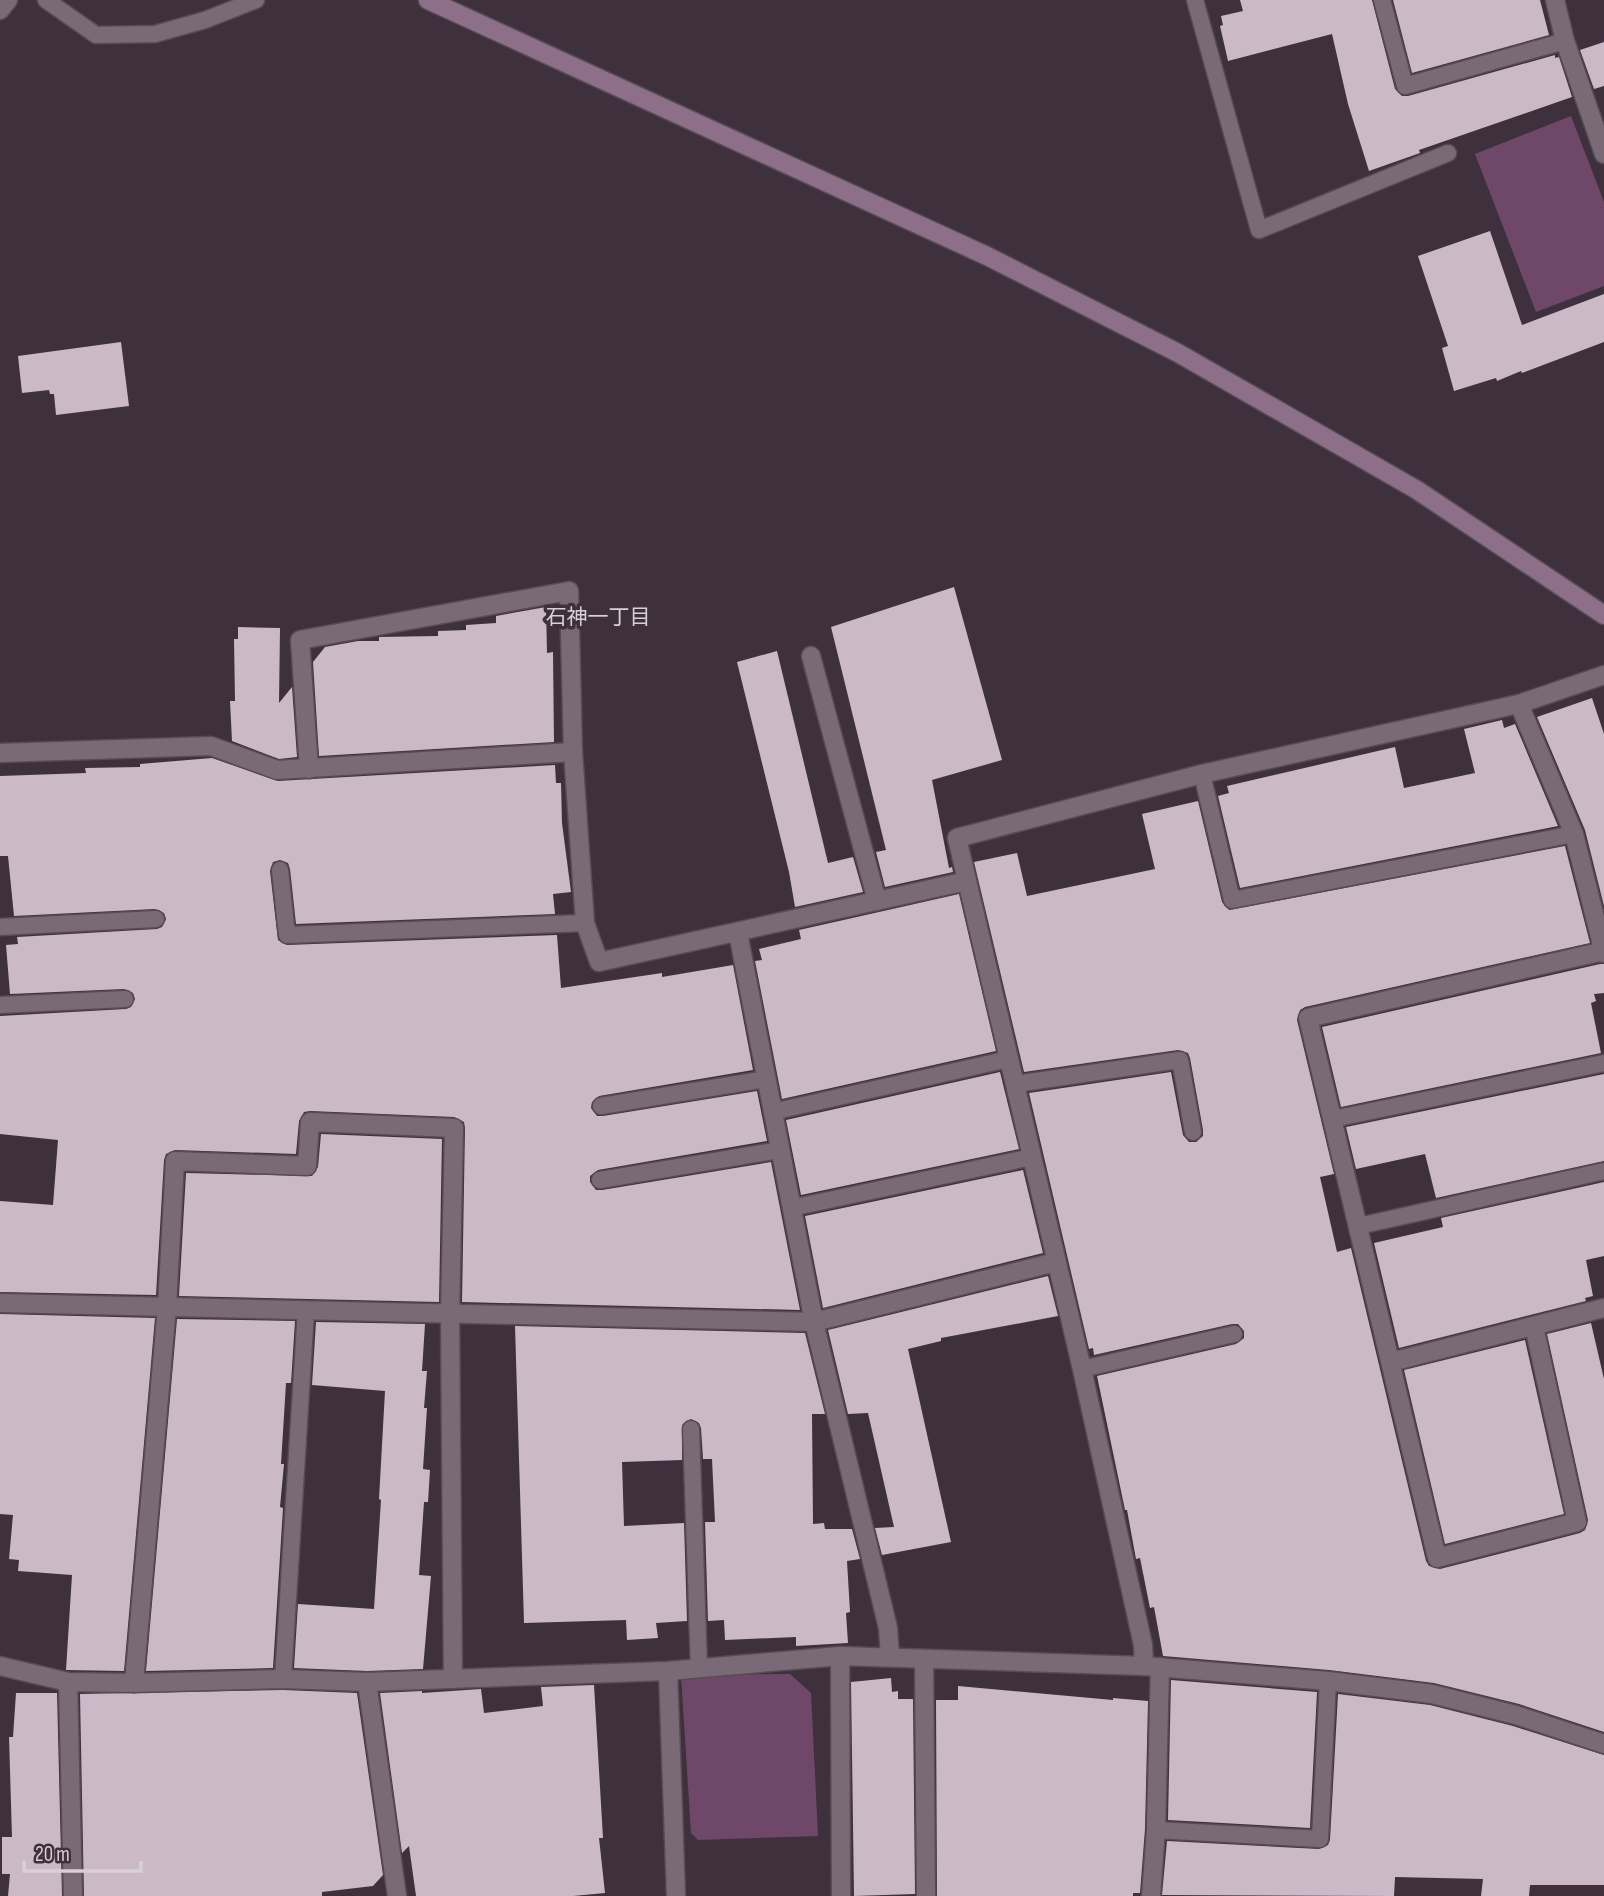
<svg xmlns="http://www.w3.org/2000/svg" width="1604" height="1896" font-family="'Sofia Sans Condensed','Noto Sans JP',sans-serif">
	<rect width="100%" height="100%" fill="#3e303c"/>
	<!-- green -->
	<g fill="#6f4869">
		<path d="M 1571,116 L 1604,202 L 1604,286 L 1536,312 L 1475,154 Z"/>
		<path d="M 790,1674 L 811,1693 L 818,1836 L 698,1840 L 691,1833 L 681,1675 Z"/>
	</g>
	<!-- building -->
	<g fill="#cbb9c8">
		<path d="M 1240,0 L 1372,0 L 1395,89 L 1402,96 L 1408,96 L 1555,55 L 1555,58 L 1559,57 L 1572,97 L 1419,150 L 1420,153 L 1369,171 L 1348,104 L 1332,34 L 1228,61 L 1220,26 L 1223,25 L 1221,16 L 1243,11 Z"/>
		<path d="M 1393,0 L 1540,0 L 1549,35 L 1412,73 Z"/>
		<path d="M 1604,42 L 1604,86 L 1594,89 L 1580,50 Z"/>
		<path d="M 1490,231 L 1522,325 L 1604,294 L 1604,342 L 1522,373 L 1521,371 L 1497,381 L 1496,378 L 1454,391 L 1442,348 L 1448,346 L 1418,256 Z"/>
		<path d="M 121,342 L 129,406 L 56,415 L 54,394 L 50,394 L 49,390 L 22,393 L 18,356 Z"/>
		<path d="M 954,587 L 1002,760 L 932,780 L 949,868 L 952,867 L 953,872 L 885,887 L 876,852 L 886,850 L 831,627 Z"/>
		<path d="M 546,607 L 547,653 L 553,652 L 554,742 L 319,756 L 313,662 L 325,647 L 358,641 L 379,641 L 379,637 L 438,636 L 438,631 L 466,630 L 466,625 L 496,623 L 496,616 Z"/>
		<path d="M 238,627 L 280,628 L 279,703 L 292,687 L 297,757 L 279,759 L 232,741 L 230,701 L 235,701 L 234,639 L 238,639 Z"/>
		<path d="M 777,651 L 828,863 L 853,857 L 863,892 L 795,907 L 789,872 L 737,662 Z"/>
		<path d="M 1592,698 L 1604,734 L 1604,906 L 1585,830 L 1537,717 Z"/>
		<path d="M 1502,720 L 1504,728 L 1515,724 L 1558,826 L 1240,888 L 1218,796 L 1229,793 L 1227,786 L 1395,747 L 1404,788 L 1475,773 L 1464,729 Z"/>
		<path d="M 212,758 L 278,781 L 555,765 L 556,783 L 561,783 L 562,823 L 571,892 L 553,894 L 555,914 L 296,924 L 290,869 L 288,863 L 280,860 L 273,862 L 270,871 L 278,940 L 287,945 L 557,935 L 561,988 L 662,973 L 662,977 L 733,965 L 753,1070 L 599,1096 L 592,1102 L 591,1108 L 597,1116 L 603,1116 L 757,1091 L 767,1141 L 598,1170 L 590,1176 L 590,1182 L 596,1190 L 602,1190 L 771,1162 L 800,1310 L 462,1302 L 465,1128 L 464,1122 L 454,1117 L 310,1111 L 304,1112 L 299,1121 L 296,1154 L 175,1150 L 166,1154 L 164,1160 L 156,1295 L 0,1292 L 0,1201 L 53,1205 L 58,1140 L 0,1134 L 0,1016 L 126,1009 L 131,1007 L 135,999 L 133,993 L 124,989 L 10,994 L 6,945 L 18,944 L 17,937 L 157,929 L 162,927 L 166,919 L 164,913 L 155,909 L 14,916 L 8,856 L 0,856 L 0,776 L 86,773 L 85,768 L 140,767 L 140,764 Z"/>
		<path d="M 1198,801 L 1222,902 L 1229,910 L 1565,846 L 1590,943 L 1305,1007 L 1300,1010 L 1297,1020 L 1334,1174 L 1320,1177 L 1337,1252 L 1351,1248 L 1426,1561 L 1429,1566 L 1440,1569 L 1580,1533 L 1585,1530 L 1588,1520 L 1547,1334 L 1591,1323 L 1604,1379 L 1604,1732 L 1519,1704 L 1434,1683 L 1329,1670 L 1163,1656 L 1154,1607 L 1150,1608 L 1140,1558 L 1136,1559 L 1127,1510 L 1125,1510 L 1097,1376 L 1236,1344 L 1244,1338 L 1244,1331 L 1238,1324 L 1232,1324 L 1094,1355 L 1093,1348 L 1089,1349 L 1029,1093 L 1171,1072 L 1183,1135 L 1189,1142 L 1196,1142 L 1203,1136 L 1203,1130 L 1190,1058 L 1188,1053 L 1178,1050 L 1024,1072 L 974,862 L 1017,853 L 1027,896 L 1155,869 L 1142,814 Z"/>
		<path d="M 959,894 L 996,1051 L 782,1099 L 755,961 L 762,960 L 759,949 L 801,939 L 799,930 Z"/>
		<path d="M 1600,964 L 1604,964 L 1604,993 L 1594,994 L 1596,1001 L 1591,1003 L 1601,1053 L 1341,1107 L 1322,1027 Z"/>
		<path d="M 1000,1072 L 1019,1149 L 801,1195 L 786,1120 Z"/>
		<path d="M 1604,1074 L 1604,1161 L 1436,1198 L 1425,1154 L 1356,1169 L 1346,1127 Z"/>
		<path d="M 321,1134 L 442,1139 L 439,1302 L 179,1296 L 186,1173 L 312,1176 L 318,1167 Z"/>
		<path d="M 1023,1170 L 1043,1253 L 823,1308 L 805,1216 Z"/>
		<path d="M 1604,1182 L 1604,1256 L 1586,1260 L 1593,1296 L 1585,1298 L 1586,1301 L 1399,1348 L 1374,1243 L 1443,1227 L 1441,1218 Z"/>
		<path d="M 1048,1276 L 1058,1316 L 941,1338 L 941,1341 L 908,1349 L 951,1542 L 882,1555 L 875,1528 L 894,1527 L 868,1413 L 848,1414 L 828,1330 Z"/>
		<path d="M 0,1314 L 155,1318 L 124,1671 L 66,1670 L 72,1575 L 18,1571 L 19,1560 L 9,1559 L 13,1515 L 0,1514 Z"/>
		<path d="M 177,1319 L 295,1321 L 291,1383 L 286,1383 L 281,1464 L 284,1464 L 280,1507 L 283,1508 L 273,1668 L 146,1671 Z"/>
		<path d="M 316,1322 L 425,1324 L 422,1371 L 427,1371 L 424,1408 L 427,1408 L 423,1469 L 430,1470 L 428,1502 L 424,1502 L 419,1575 L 431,1576 L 423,1669 L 367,1671 L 294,1668 L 298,1604 L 374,1609 L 381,1500 L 379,1499 L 385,1391 L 312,1385 Z"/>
		<path d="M 515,1326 L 805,1333 L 825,1414 L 812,1414 L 813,1524 L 824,1523 L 825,1529 L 852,1529 L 860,1559 L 847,1561 L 850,1612 L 846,1613 L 848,1643 L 796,1646 L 796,1637 L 725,1640 L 724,1620 L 708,1621 L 705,1522 L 715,1522 L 712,1459 L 703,1459 L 701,1428 L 699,1423 L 691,1419 L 682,1425 L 682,1460 L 622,1462 L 624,1526 L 684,1523 L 687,1621 L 656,1623 L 658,1638 L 627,1640 L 626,1620 L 524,1623 Z"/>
		<path d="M 1525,1340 L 1564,1514 L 1445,1544 L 1404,1370 Z"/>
		<path d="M 891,1678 L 892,1692 L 898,1691 L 898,1699 L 913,1699 L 915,1894 L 854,1896 L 851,1682 Z"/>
		<path d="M 1171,1680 L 1317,1692 L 1310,1828 L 1168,1820 Z"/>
		<path d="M 594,1685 L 603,1838 L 599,1838 L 605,1893 L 573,1896 L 416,1896 L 409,1846 L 402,1853 L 380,1693 L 422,1691 L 422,1693 L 481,1689 L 484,1713 L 543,1706 L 541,1687 Z"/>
		<path d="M 958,1686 L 1113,1700 L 1113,1698 L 1148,1701 L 1145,1829 L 1140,1893 L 1133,1893 L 1133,1896 L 937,1896 L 936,1700 L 958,1700 Z"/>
		<path d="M 283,1690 L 357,1693 L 383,1875 L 373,1886 L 322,1892 L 322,1896 L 84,1896 L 80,1694 Z"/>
		<path d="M 16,1693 L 57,1693 L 62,1896 L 8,1896 L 10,1874 L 2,1874 L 2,1837 L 12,1837 L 9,1737 L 13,1737 Z"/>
		<path d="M 1338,1694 L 1430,1705 L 1513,1726 L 1604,1755 L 1604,1885 L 1530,1885 L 1529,1896 L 1481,1896 L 1483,1879 L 1395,1877 L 1394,1896 L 1162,1895 L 1167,1841 L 1319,1849 L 1328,1845 L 1330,1840 Z"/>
	</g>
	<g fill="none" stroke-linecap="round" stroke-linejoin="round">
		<defs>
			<g id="lane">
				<path d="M 46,0 L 96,35 L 155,34 L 205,20 L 256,0"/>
				<path d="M 1195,0 L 1259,230 L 1448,153"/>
				<path d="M 1382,0 L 1405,86 L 1565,41"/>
				<path d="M 1202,774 L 1232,900 L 1574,834"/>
				<path d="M 280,870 L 287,935 L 585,923"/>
				<path d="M 0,927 L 156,919"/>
				<path d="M 0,1005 L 125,999"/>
				<path d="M 1015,1084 L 1180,1060 L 1193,1132"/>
				<path d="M 601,1106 L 766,1079"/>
				<path d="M 772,1112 L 1009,1059"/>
				<path d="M 1333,1119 L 1604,1063"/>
				<path d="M 600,1180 L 780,1150"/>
				<path d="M 791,1208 L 1032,1157"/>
				<path d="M 1359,1226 L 1604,1171"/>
				<path d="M 1082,1369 L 1234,1334"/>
				<path d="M 691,1429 L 699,1668"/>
				<path d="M 283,1679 L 306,1310"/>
				<path d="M 1156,1830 L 1320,1839 L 1328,1681"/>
			</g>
			<g id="street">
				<path d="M 1555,0 L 1565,41 L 1604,154"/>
				<path d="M 0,10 L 8,0"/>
				<path d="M 811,656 L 877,901"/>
				<path d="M 1519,704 L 1574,834 L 1604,953"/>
				<path d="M 0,753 L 211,746 L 277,770 L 573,752"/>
				<path d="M 309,769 L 300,640 L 569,591 L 573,752 L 585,923 L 599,962 L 967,881"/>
				<path d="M 738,933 L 814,1322 L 888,1628 L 890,1657"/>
				<path d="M 0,1303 L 814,1322 L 1056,1262"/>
				<path d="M 1534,1326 L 1577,1522 L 1437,1558 L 1308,1018 L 1604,951"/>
				<path d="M 1391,1362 L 1604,1308"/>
				<path d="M 840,1656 L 841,1896"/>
				<path d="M 924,1659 L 926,1896"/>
				<path d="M 0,1666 L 68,1682 L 134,1683 L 283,1679 L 367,1682 L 668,1671 L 840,1656 L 1144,1666 L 1328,1681 L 1432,1694 L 1516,1715 L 1604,1744"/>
				<path d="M 1144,1666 L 1143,1645 L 1082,1369 L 957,838 L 1202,774 L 1519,704 L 1604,675"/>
				<path d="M 668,1671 L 676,1896"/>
				<path d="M 68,1682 L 73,1896"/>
				<path d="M 367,1682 L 397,1896"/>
				<path d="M 134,1683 L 167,1307 L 175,1161 L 307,1166 L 310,1122 L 454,1128 L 450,1314 L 453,1679"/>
				<path d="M 1151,1896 L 1156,1830 L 1160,1667"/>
			</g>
			<path id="secondary" d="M 428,0 L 987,256 L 1178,353 L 1417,490 L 1604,615"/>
		</defs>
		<!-- lane casing -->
		<use href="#lane" stroke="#574c55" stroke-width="19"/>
		<!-- street casing -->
		<use href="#street" stroke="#574c55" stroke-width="21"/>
		<!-- secondary casing -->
		<use href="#secondary" stroke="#574c55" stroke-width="21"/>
		<!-- lane -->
		<use href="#lane" stroke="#7a6a77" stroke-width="16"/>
		<!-- street -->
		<use href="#street" stroke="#7a6a77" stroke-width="18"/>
		<!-- secondary -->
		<use href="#secondary" stroke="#8e6f89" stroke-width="18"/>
	</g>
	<g text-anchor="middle" stroke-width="7" stroke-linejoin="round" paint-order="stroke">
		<!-- neighbourhood labels -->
		<g font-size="21" fill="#d9d0d7" stroke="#3e303c">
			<text x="598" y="624">石神一丁目</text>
		</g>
	</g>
	<!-- scale -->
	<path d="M24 1861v10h117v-10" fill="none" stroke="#d9d0d7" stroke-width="3.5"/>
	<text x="35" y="1861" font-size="21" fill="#d9d0d7" stroke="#3e303c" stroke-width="5" paint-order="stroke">20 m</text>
</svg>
